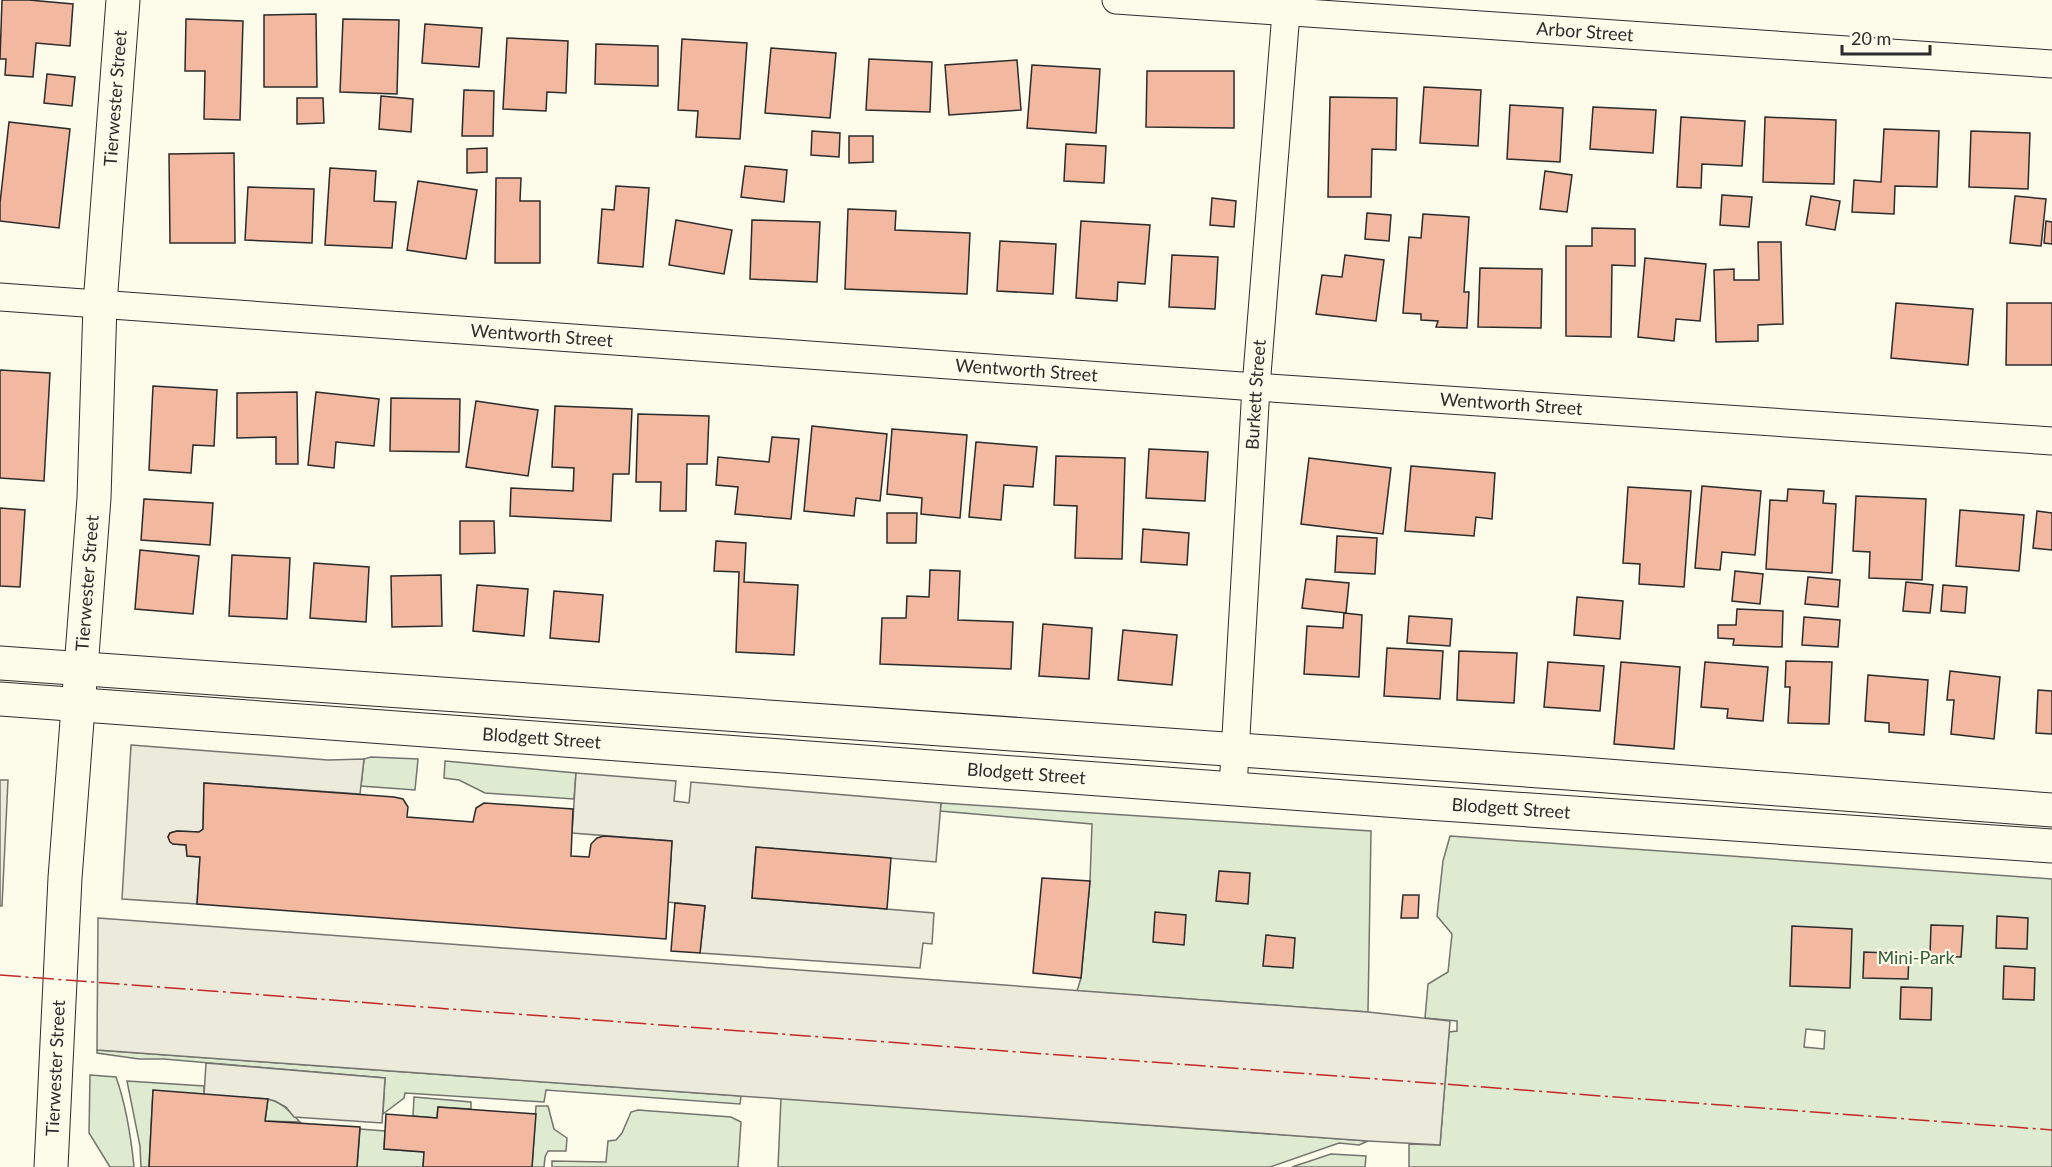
<svg xmlns="http://www.w3.org/2000/svg" width="2052" height="1167" font-family="Lato,sans-serif">
	<rect width="100%" height="100%" fill="#fdfbea"/>
	<!-- green -->
	<g fill="#deebd1" stroke="#74746e" stroke-width="1.5" fill-rule="evenodd">
		<path d="M 371,757 L 418,759 L 415,790 L 361,786 L 364,759 Z"/>
		<path d="M 445,761 L 576,773 L 574,799 L 485,793 L 459,780 L 444,778 Z"/>
		<path d="M 941,803 L 1371,831 L 1368,1012 L 1077,991 L 1081,978 L 1090,881 L 1092,824 L 940,811 Z"/>
		<path d="M 1450,836 L 2052,879 L 2052,1167 L 1409,1167 L 1409,1144 L 1440,1145 L 1449,1032 L 1457,1031 L 1457,1021 L 1425,1018 L 1428,984 L 1448,972 L 1452,934 L 1437,916 L 1443,861 ZM 1806,1029 L 1825,1031 L 1824,1049 L 1804,1047 Z"/>
		<path d="M 97,1050 L 741,1096 L 740,1104 L 546,1090 L 544,1102 L 405,1093 L 404,1098 L 383,1114 L 385,1078 L 164,1059 L 139,1059 L 97,1053 Z"/>
		<path d="M 90,1075 L 116,1077 C 126,1105 131,1137 134,1167 L 110,1167 L 89,1133 Z"/>
		<path d="M 127,1081 L 204,1086 L 204,1095 L 153,1091 L 149,1167 L 141,1167 L 140,1146 Z"/>
		<path d="M 414,1097 L 471,1102 L 471,1109 L 438,1107 L 437,1118 L 413,1116 Z"/>
		<path d="M 781,1098 L 1368,1141 L 1359,1145 L 1339,1143 L 1270,1167 L 778,1167 Z"/>
		<path d="M 268,1099 C 282,1102 290,1112 300,1122 L 265,1121 Z"/>
		<path d="M 536,1106 L 548,1106 L 554,1129 L 567,1138 L 566,1151 L 548,1151 L 545,1157 L 544,1167 L 532,1167 Z"/>
		<path d="M 638,1110 L 731,1117 L 741,1122 L 738,1167 L 552,1167 L 552,1161 L 606,1162 L 608,1141 L 616,1140 L 622,1133 L 631,1112 Z"/>
		<path d="M 360,1129 L 385,1131 L 384,1149 L 424,1152 L 423,1167 L 357,1167 Z"/>
		<path d="M 1331,1154 L 1366,1156 L 1365,1167 L 1292,1167 Z"/>
	</g>
	<!-- parking -->
	<g fill="#eceadb" stroke="#74746e" stroke-width="1.5">
		<path d="M 131,745 L 328,760 L 364,759 L 360,794 L 204,783 L 203,829 L 199,832 L 177,831 L 170,833 L 168,837 L 173,844 L 186,845 L 187,856 L 200,857 L 197,904 L 122,899 Z"/>
		<path d="M 576,773 L 676,781 L 674,801 L 689,803 L 691,782 L 941,803 L 936,862 L 756,847 L 752,898 L 934,913 L 932,944 L 923,943 L 920,968 L 700,953 L 705,906 L 668,902 L 672,841 L 572,833 Z"/>
		<path d="M 0,780 L 8,780 L 2,906 L 0,906 Z"/>
		<path d="M 98,918 L 1368,1012 L 1450,1021 L 1440,1145 L 1368,1141 L 97,1050 Z"/>
		<path d="M 206,1063 L 385,1078 L 382,1123 L 294,1117 L 286,1107 L 275,1101 L 268,1099 L 204,1095 Z"/>
	</g>
	<!-- building -->
	<g fill="#f2b8a0" stroke="#2b2b2b" stroke-width="1.5">
		<path d="M 2,0 L 29,0 L 73,4 L 70,46 L 36,43 L 33,77 L 5,75 L 6,59 L 0,59 Z"/>
		<path d="M 316,14 L 317,87 L 264,87 L 264,15 Z"/>
		<path d="M 186,19 L 243,21 L 240,120 L 204,119 L 205,71 L 185,71 Z"/>
		<path d="M 343,19 L 399,20 L 397,94 L 340,92 Z"/>
		<path d="M 425,24 L 482,28 L 479,67 L 422,63 Z"/>
		<path d="M 507,38 L 568,41 L 566,93 L 547,92 L 546,111 L 503,109 Z"/>
		<path d="M 682,39 L 747,43 L 740,139 L 696,137 L 698,111 L 678,110 Z"/>
		<path d="M 596,44 L 658,46 L 658,86 L 595,84 Z"/>
		<path d="M 771,48 L 836,53 L 830,118 L 765,113 Z"/>
		<path d="M 869,59 L 932,62 L 930,112 L 866,110 Z"/>
		<path d="M 1017,60 L 1021,110 L 949,115 L 945,65 Z"/>
		<path d="M 1032,65 L 1100,69 L 1096,133 L 1027,128 Z"/>
		<path d="M 1147,71 L 1234,71 L 1234,128 L 1146,127 Z"/>
		<path d="M 47,74 L 75,77 L 72,106 L 44,103 Z"/>
		<path d="M 1424,87 L 1481,90 L 1478,146 L 1420,143 Z"/>
		<path d="M 464,90 L 494,91 L 493,136 L 462,136 Z"/>
		<path d="M 381,96 L 413,99 L 411,132 L 379,129 Z"/>
		<path d="M 1330,97 L 1397,98 L 1396,150 L 1372,149 L 1371,197 L 1328,197 Z"/>
		<path d="M 297,98 L 323,98 L 324,123 L 297,124 Z"/>
		<path d="M 1510,105 L 1563,108 L 1560,162 L 1507,159 Z"/>
		<path d="M 1593,107 L 1656,110 L 1653,153 L 1590,149 Z"/>
		<path d="M 1681,117 L 1745,121 L 1742,166 L 1702,164 L 1701,188 L 1677,187 Z"/>
		<path d="M 1765,117 L 1836,120 L 1834,184 L 1763,182 Z"/>
		<path d="M 9,122 L 70,129 L 59,228 L 0,221 L 0,203 Z"/>
		<path d="M 1884,129 L 1939,131 L 1937,187 L 1895,186 L 1894,214 L 1852,212 L 1854,180 L 1881,182 Z"/>
		<path d="M 812,131 L 840,133 L 839,157 L 811,155 Z"/>
		<path d="M 1971,131 L 2030,133 L 2028,189 L 1969,187 Z"/>
		<path d="M 849,136 L 873,136 L 873,162 L 849,163 Z"/>
		<path d="M 1066,144 L 1106,146 L 1104,183 L 1064,181 Z"/>
		<path d="M 487,148 L 487,172 L 467,173 L 467,149 Z"/>
		<path d="M 234,153 L 235,243 L 170,243 L 169,154 Z"/>
		<path d="M 745,166 L 787,170 L 784,202 L 741,197 Z"/>
		<path d="M 330,168 L 376,171 L 374,201 L 396,202 L 392,248 L 325,245 Z"/>
		<path d="M 1545,171 L 1572,175 L 1567,212 L 1540,209 Z"/>
		<path d="M 496,178 L 521,178 L 520,201 L 540,201 L 540,263 L 495,263 Z"/>
		<path d="M 418,181 L 477,190 L 466,259 L 407,250 Z"/>
		<path d="M 616,186 L 649,188 L 643,267 L 598,263 L 602,209 L 614,210 Z"/>
		<path d="M 248,187 L 314,189 L 312,243 L 245,240 Z"/>
		<path d="M 1722,195 L 1752,197 L 1749,227 L 1720,225 Z"/>
		<path d="M 1811,196 L 1840,201 L 1835,230 L 1806,225 Z"/>
		<path d="M 2015,196 L 2046,199 L 2041,246 L 2010,243 Z"/>
		<path d="M 1212,198 L 1236,201 L 1234,227 L 1210,225 Z"/>
		<path d="M 848,209 L 896,211 L 895,230 L 970,233 L 967,294 L 845,289 Z"/>
		<path d="M 1367,213 L 1391,215 L 1389,241 L 1365,239 Z"/>
		<path d="M 1423,214 L 1469,217 L 1464,292 L 1469,292 L 1467,328 L 1436,327 L 1438,321 L 1421,320 L 1421,314 L 1403,313 L 1409,237 L 1421,238 Z"/>
		<path d="M 676,220 L 732,230 L 724,274 L 669,265 Z"/>
		<path d="M 752,220 L 820,222 L 817,282 L 750,279 Z"/>
		<path d="M 1081,221 L 1150,225 L 1145,284 L 1118,282 L 1117,301 L 1076,298 Z"/>
		<path d="M 2046,221 L 2052,222 L 2052,244 L 2044,243 Z"/>
		<path d="M 1592,228 L 1635,229 L 1635,266 L 1612,265 L 1611,337 L 1566,336 L 1566,246 L 1592,246 Z"/>
		<path d="M 1000,241 L 1056,244 L 1053,294 L 997,291 Z"/>
		<path d="M 1758,242 L 1781,242 L 1783,324 L 1758,325 L 1758,341 L 1716,342 L 1714,270 L 1734,269 L 1734,280 L 1759,280 Z"/>
		<path d="M 1172,255 L 1218,257 L 1215,309 L 1169,307 Z"/>
		<path d="M 1345,255 L 1384,260 L 1376,321 L 1316,314 L 1322,275 L 1342,277 Z"/>
		<path d="M 1645,258 L 1706,264 L 1700,321 L 1676,319 L 1674,341 L 1638,337 Z"/>
		<path d="M 1480,268 L 1542,269 L 1541,328 L 1478,327 Z"/>
		<path d="M 1896,303 L 1973,309 L 1968,365 L 1891,358 Z"/>
		<path d="M 2007,303 L 2052,303 L 2052,365 L 2006,365 Z"/>
		<path d="M 0,370 L 50,373 L 44,481 L 0,478 Z"/>
		<path d="M 153,386 L 217,390 L 214,446 L 193,445 L 191,473 L 149,470 Z"/>
		<path d="M 297,392 L 298,464 L 276,464 L 276,437 L 237,438 L 237,393 Z"/>
		<path d="M 316,392 L 379,399 L 374,446 L 336,442 L 334,468 L 308,465 Z"/>
		<path d="M 391,398 L 460,399 L 459,452 L 390,451 Z"/>
		<path d="M 476,401 L 538,410 L 528,476 L 466,467 Z"/>
		<path d="M 555,406 L 632,409 L 629,474 L 613,474 L 611,521 L 510,516 L 511,488 L 573,491 L 574,468 L 552,467 Z"/>
		<path d="M 638,414 L 709,416 L 707,464 L 687,464 L 686,511 L 660,511 L 661,482 L 636,482 Z"/>
		<path d="M 812,426 L 887,434 L 880,501 L 856,498 L 854,516 L 804,511 Z"/>
		<path d="M 892,429 L 967,435 L 960,518 L 921,514 L 922,498 L 887,494 Z"/>
		<path d="M 772,437 L 799,439 L 791,519 L 735,514 L 738,487 L 716,485 L 718,457 L 769,462 Z"/>
		<path d="M 976,442 L 1037,447 L 1033,487 L 1004,485 L 1001,520 L 969,517 Z"/>
		<path d="M 1149,449 L 1208,452 L 1205,501 L 1146,498 Z"/>
		<path d="M 1056,456 L 1125,458 L 1122,559 L 1075,558 L 1077,506 L 1054,505 Z"/>
		<path d="M 1309,458 L 1391,468 L 1383,534 L 1301,524 Z"/>
		<path d="M 1411,466 L 1495,473 L 1492,519 L 1476,517 L 1474,536 L 1405,531 Z"/>
		<path d="M 1702,486 L 1761,491 L 1755,555 L 1722,552 L 1720,570 L 1695,568 Z"/>
		<path d="M 1628,487 L 1691,491 L 1684,587 L 1639,584 L 1640,564 L 1623,563 Z"/>
		<path d="M 1788,489 L 1824,491 L 1823,503 L 1836,504 L 1832,573 L 1766,569 L 1770,500 L 1787,501 Z"/>
		<path d="M 1856,496 L 1926,499 L 1922,580 L 1869,578 L 1870,552 L 1853,551 Z"/>
		<path d="M 144,499 L 213,503 L 210,545 L 141,540 Z"/>
		<path d="M 0,508 L 25,510 L 20,587 L 0,586 Z"/>
		<path d="M 1960,510 L 2024,515 L 2019,571 L 1956,566 Z"/>
		<path d="M 2037,511 L 2052,513 L 2052,550 L 2033,548 Z"/>
		<path d="M 887,513 L 917,513 L 916,543 L 887,543 Z"/>
		<path d="M 460,521 L 494,521 L 495,553 L 460,554 Z"/>
		<path d="M 1143,529 L 1189,533 L 1187,565 L 1141,562 Z"/>
		<path d="M 1337,536 L 1377,538 L 1375,574 L 1335,572 Z"/>
		<path d="M 716,541 L 746,543 L 744,582 L 798,585 L 794,655 L 736,652 L 739,572 L 714,571 Z"/>
		<path d="M 140,550 L 199,556 L 193,614 L 135,609 Z"/>
		<path d="M 232,555 L 290,558 L 287,619 L 229,616 Z"/>
		<path d="M 314,563 L 369,567 L 366,622 L 310,618 Z"/>
		<path d="M 930,570 L 960,571 L 958,620 L 1013,622 L 1011,669 L 880,664 L 882,618 L 906,618 L 907,596 L 929,597 Z"/>
		<path d="M 1735,571 L 1763,574 L 1760,604 L 1732,601 Z"/>
		<path d="M 441,575 L 442,626 L 392,627 L 391,576 Z"/>
		<path d="M 1808,577 L 1840,580 L 1838,607 L 1805,604 Z"/>
		<path d="M 1306,579 L 1349,583 L 1346,613 L 1302,608 Z"/>
		<path d="M 1906,582 L 1933,585 L 1930,613 L 1903,611 Z"/>
		<path d="M 477,585 L 528,589 L 524,636 L 473,631 Z"/>
		<path d="M 1943,585 L 1967,587 L 1965,613 L 1941,611 Z"/>
		<path d="M 554,591 L 603,595 L 599,642 L 550,638 Z"/>
		<path d="M 1577,597 L 1623,601 L 1620,639 L 1574,635 Z"/>
		<path d="M 1737,609 L 1783,611 L 1782,647 L 1733,645 L 1734,639 L 1718,638 L 1718,625 L 1736,625 Z"/>
		<path d="M 1344,613 L 1362,615 L 1359,677 L 1304,674 L 1307,626 L 1343,628 Z"/>
		<path d="M 1409,616 L 1452,619 L 1450,646 L 1407,643 Z"/>
		<path d="M 1804,617 L 1840,620 L 1838,647 L 1802,645 Z"/>
		<path d="M 1043,624 L 1092,628 L 1089,679 L 1039,676 Z"/>
		<path d="M 1123,630 L 1177,635 L 1172,685 L 1118,680 Z"/>
		<path d="M 1387,648 L 1443,651 L 1440,699 L 1384,696 Z"/>
		<path d="M 1459,651 L 1517,653 L 1514,703 L 1457,700 Z"/>
		<path d="M 1786,661 L 1832,662 L 1829,724 L 1788,723 L 1790,687 L 1785,687 Z"/>
		<path d="M 1548,662 L 1604,666 L 1600,711 L 1544,707 Z"/>
		<path d="M 1621,662 L 1680,667 L 1674,749 L 1614,744 Z"/>
		<path d="M 1705,662 L 1768,667 L 1763,721 L 1727,718 L 1728,709 L 1701,707 Z"/>
		<path d="M 1950,671 L 2000,677 L 1994,739 L 1951,734 L 1954,700 L 1947,700 Z"/>
		<path d="M 1868,675 L 1928,680 L 1924,735 L 1889,732 L 1889,723 L 1865,721 Z"/>
		<path d="M 2038,690 L 2052,691 L 2052,734 L 2036,733 Z"/>
		<path d="M 204,783 L 394,797 L 403,799 L 408,807 L 407,817 L 473,822 L 476,808 L 484,803 L 573,809 L 571,856 L 589,857 L 591,844 L 597,838 L 604,836 L 672,841 L 666,939 L 197,904 L 200,857 L 187,856 L 186,845 L 173,844 L 170,842 L 168,837 L 170,833 L 177,831 L 199,832 L 203,829 Z"/>
		<path d="M 756,847 L 891,858 L 887,909 L 752,898 Z"/>
		<path d="M 1219,871 L 1250,873 L 1248,904 L 1216,901 Z"/>
		<path d="M 1042,878 L 1090,881 L 1081,978 L 1033,973 Z"/>
		<path d="M 1403,895 L 1419,895 L 1418,918 L 1401,918 Z"/>
		<path d="M 675,903 L 705,906 L 700,953 L 671,951 Z"/>
		<path d="M 1155,912 L 1186,915 L 1184,945 L 1153,942 Z"/>
		<path d="M 1997,916 L 2028,918 L 2027,949 L 1996,948 Z"/>
		<path d="M 1931,925 L 1963,926 L 1961,957 L 1930,956 Z"/>
		<path d="M 1792,926 L 1852,929 L 1850,988 L 1790,986 Z"/>
		<path d="M 1266,935 L 1295,938 L 1293,968 L 1263,966 Z"/>
		<path d="M 1864,952 L 1909,954 L 1908,979 L 1863,978 Z"/>
		<path d="M 2004,966 L 2035,968 L 2034,1000 L 2003,999 Z"/>
		<path d="M 1901,987 L 1932,988 L 1931,1020 L 1900,1019 Z"/>
		<path d="M 153,1090 L 268,1099 L 265,1121 L 360,1127 L 357,1167 L 149,1167 Z"/>
		<path d="M 438,1107 L 536,1114 L 532,1167 L 423,1167 L 424,1152 L 384,1149 L 386,1114 L 437,1118 Z"/>
	</g>
	<g fill="none" stroke-linecap="round" stroke-linejoin="round">
		<defs>
			<g id="street">
				<path id="s1" d="M 1116,0 L 2052,64"/>
				<path id="s2" d="M 0,297 L 1256,387 L 2052,441"/>
				<path id="s3" d="M 1233,788 L 1256,387 L 1287,0"/>
			</g>
			<g id="secondary">
				<path d="M 0,663 L 1568,773 L 2052,810"/>
				<path id="s4" d="M 0,699 L 1413,802 L 2052,846"/>
				<path id="s5" d="M 51,1167 L 65,878 L 94,498 L 100,304 L 123,0"/>
			</g>
		</defs>
		<!-- street casing -->
		<use href="#street" stroke="#2b2b2b" stroke-width="29"/>
		<!-- secondary casing -->
		<use href="#secondary" stroke="#2b2b2b" stroke-width="35"/>
		<!-- street -->
		<use href="#street" stroke="#fdfbea" stroke-width="27"/>
		<!-- secondary -->
		<use href="#secondary" stroke="#fdfbea" stroke-width="33"/>
		<!-- power -->
		<path stroke="#c62828" stroke-width="1.5" stroke-dasharray="21 4.5 3 4.5" stroke-linecap="butt" d="M 0,975 L 2052,1130"/>
	</g>
	<g text-anchor="middle" stroke-width="4.5" stroke-linejoin="round" paint-order="stroke">
		<!-- street labels -->
		<g font-size="18" fill="#2b2b2b" stroke="#fdfbea">
			<text dy="6" stroke="none"><textPath href="#s1" startOffset="470">Arbor Street</textPath></text>
			<text dy="6" stroke="none"><textPath href="#s5" startOffset="1071">Tierwester Street</textPath></text>
			<text dy="6" stroke="none"><textPath href="#s2" startOffset="543">Wentworth Street</textPath></text>
			<text dy="6" stroke="none"><textPath href="#s2" startOffset="1029">Wentworth Street</textPath></text>
			<text dy="6" stroke="none"><textPath href="#s3" startOffset="394">Burkett Street</textPath></text>
			<text dy="6" stroke="none"><textPath href="#s2" startOffset="1515">Wentworth Street</textPath></text>
			<text dy="6" stroke="none"><textPath href="#s5" startOffset="585">Tierwester Street</textPath></text>
			<text dy="6" stroke="none"><textPath href="#s4" startOffset="543">Blodgett Street</textPath></text>
			<text dy="6" stroke="none"><textPath href="#s4" startOffset="1029">Blodgett Street</textPath></text>
			<text dy="6" stroke="none"><textPath href="#s4" startOffset="1515">Blodgett Street</textPath></text>
			<text dy="6" stroke="none"><textPath href="#s5" startOffset="99">Tierwester Street</textPath></text>
		</g>
		<!-- park labels -->
		<g font-size="18" fill="#34623c" stroke="#fdfbea">
			<text x="1916" y="964">Mini-Park</text>
		</g>
	</g>
	<!-- scale -->
	<path d="M1842 45v9h88v-9" fill="none" stroke="#2b2b2b" stroke-width="3"/>
	<text x="1851" y="45" font-size="18" fill="#2b2b2b" stroke="#fdfbea" stroke-width="4.5" paint-order="stroke">20 m</text>
</svg>
